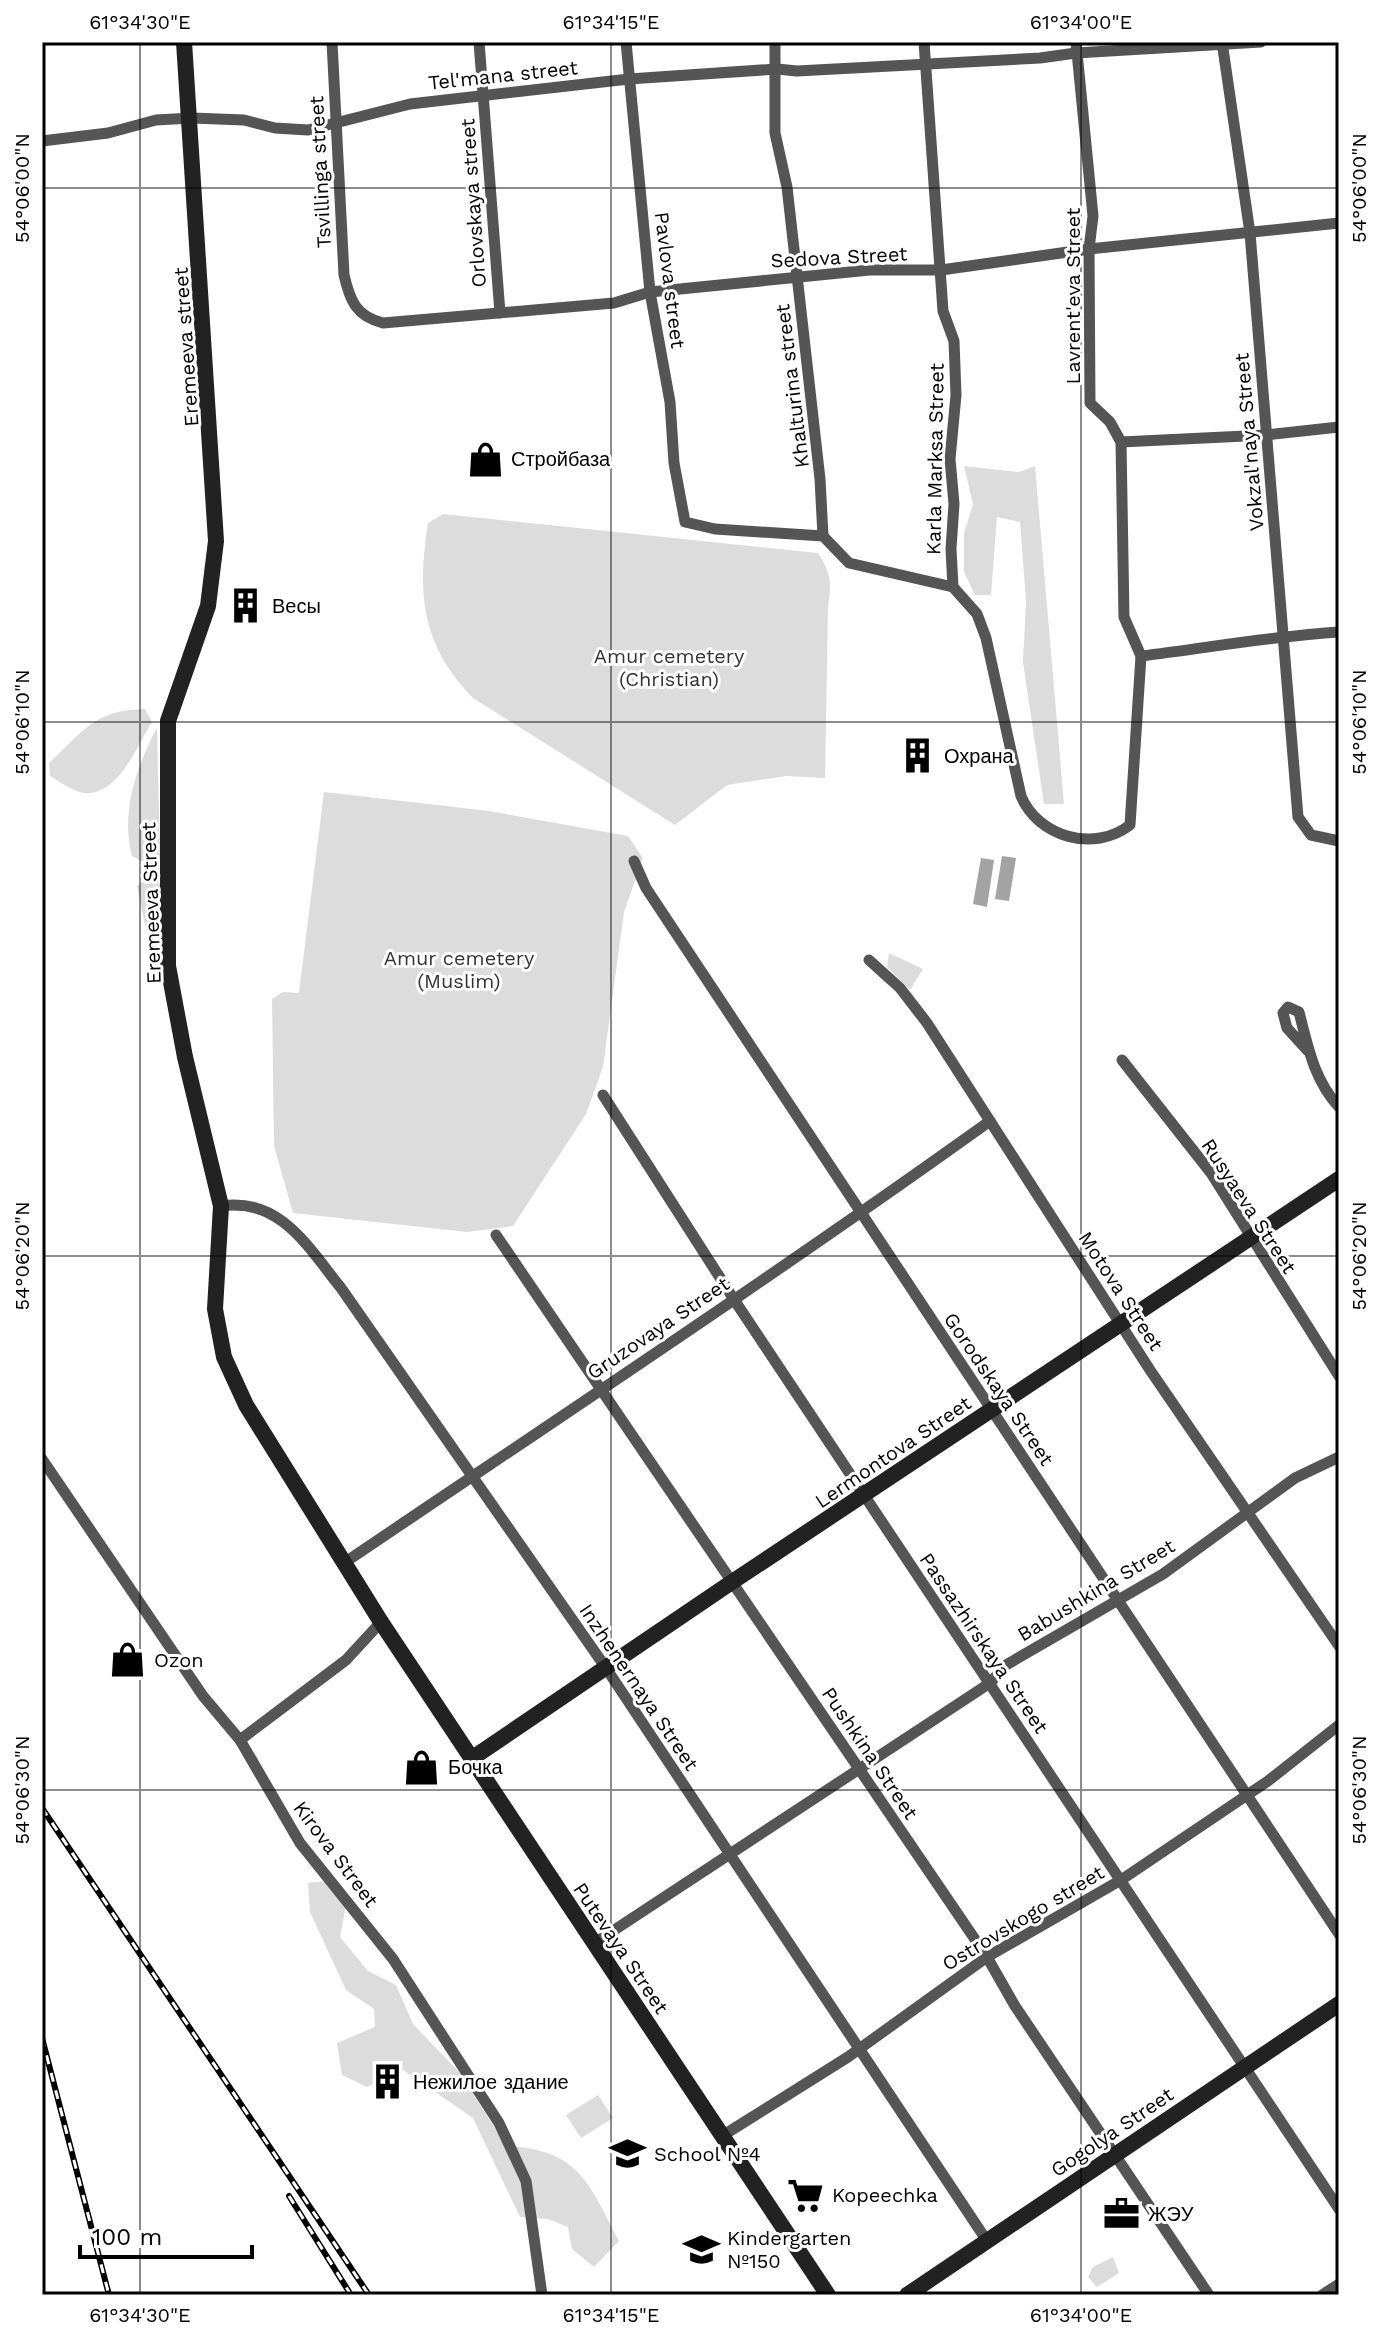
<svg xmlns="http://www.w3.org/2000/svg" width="1381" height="2337" font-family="'Work Sans',sans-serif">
	<rect width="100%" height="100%" fill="#fff"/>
	<!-- green -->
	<g fill="#dcdcdc">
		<path d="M 1035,466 L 1064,804 L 1044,804 L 1023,662 L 1026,601 L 1020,522 L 997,517 L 991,595 L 975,595 L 964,572 L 964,534 L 973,504 L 964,466 L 1019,472 Z"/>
		<path d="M 443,514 L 818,553 C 831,573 832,583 828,607 L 825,778 L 786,776 L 727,785 L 675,825 L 473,698 C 421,645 417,593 428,523 Z"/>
		<path d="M 145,709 L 152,722 C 137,745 119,796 84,793 C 72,791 60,782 50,776 L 49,763 C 84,731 94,710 145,709 Z"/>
		<path d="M 157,727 L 160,858 L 159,862 L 141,861 L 132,856 C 120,811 137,767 157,727 Z"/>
		<path d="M 324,792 L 489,811 L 628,836 L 643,858 L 624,912 L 603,1067 L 586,1114 L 513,1226 L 467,1232 L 293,1213 L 274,1146 L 272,999 L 283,992 L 299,993 Z"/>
		<path d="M 145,880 L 161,884 L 160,934 L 156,935 L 146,929 L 137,886 Z"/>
		<path d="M 889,953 L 923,969 L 910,990 L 887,967 Z"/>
		<path d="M 326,1881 L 346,1905 L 340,1937 L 368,1971 L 396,1985 L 413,2024 L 460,2073 L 506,2146 C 579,2150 588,2182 619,2241 L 594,2267 L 572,2249 L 568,2227 L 548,2219 L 520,2217 L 473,2118 L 403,2070 L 367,2087 L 342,2075 L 337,2043 L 375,2027 L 374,2009 L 346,1990 L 310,1912 L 308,1883 Z"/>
		<path d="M 598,2095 L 613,2118 L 581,2138 L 566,2115 Z"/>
		<path d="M 1113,2257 L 1119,2273 L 1097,2287 L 1088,2277 L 1093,2267 Z"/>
	</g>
	<!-- water -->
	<g fill="#a3a3a3">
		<path d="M 1002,856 L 1016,858 L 1009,901 L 995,899 Z"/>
		<path d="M 981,858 L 994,860 L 987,907 L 973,904 Z"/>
	</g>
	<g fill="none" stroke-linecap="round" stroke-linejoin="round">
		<!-- street -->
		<g stroke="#555" stroke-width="11">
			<path d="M 332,42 L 344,275 C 350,301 356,316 383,323 L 614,303 L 650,292 L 870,270 L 941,270 L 1089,249 L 1339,223"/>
			<path d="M 479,42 L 500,313"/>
			<path d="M 626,42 L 650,292 L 670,402 L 674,463 L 685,522 L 715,529 L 823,536 L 849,563 L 953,587"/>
			<path d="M 775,42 L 775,133 L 787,187 L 820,479 L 823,536"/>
			<path d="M 924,42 L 943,311 L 954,341 L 956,395 L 950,459 L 954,504 L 951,549 L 953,587 L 977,614 L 986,638 L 1021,796 C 1038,837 1094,853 1130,825 L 1141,656 L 1124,617 L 1121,442 L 1110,422 L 1090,403 L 1089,249 L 1093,216 L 1076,42"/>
			<path d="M 1222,42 L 1250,233 L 1298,817 L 1311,835 L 1339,841"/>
			<path d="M 42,141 L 108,133 L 156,120 L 192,118 L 244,120 L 275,128 L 308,130 L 410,104 L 629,79 L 777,69 L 797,71 L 1040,58 L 1076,53 L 1261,42"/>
			<path d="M 1121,442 L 1266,435 L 1339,427"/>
			<path d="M 1141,656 C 1207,648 1273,636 1339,632"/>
			<path d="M 634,861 L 646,888 L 1339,1934"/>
			<path d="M 869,960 L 900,988 L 927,1023 L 1150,1370 L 1339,1646"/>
			<path d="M 1308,1051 L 1287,1028 L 1283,1013 L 1288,1007 L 1299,1012 C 1308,1047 1314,1080 1339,1107"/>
			<path d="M 1122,1060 L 1211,1173 L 1339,1376"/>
			<path d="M 603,1095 L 733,1298 L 1339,2209"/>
			<path d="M 221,1206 C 280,1197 308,1247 341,1288 L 606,1668 L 987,2241"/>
			<path d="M 496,1235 L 987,1957 L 1015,2006 L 1209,2295"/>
			<path d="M 42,1459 L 203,1696 L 240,1740 L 300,1843 L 393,1959 L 499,2123 L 526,2181 L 542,2295"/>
			<path d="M 344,1563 C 560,1417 778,1273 990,1121"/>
			<path d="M 240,1740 L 346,1660 L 381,1622"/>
			<path d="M 593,1944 L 990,1683 L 1006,1665 L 1163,1574 L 1295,1478 L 1339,1457"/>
			<path d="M 722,2136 L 848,2057 L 987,1957 L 1121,1880 L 1268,1781 L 1339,1725"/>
			<path d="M 1322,2295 L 1339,2284"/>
		</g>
		<!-- secondary -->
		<g stroke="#222" stroke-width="16">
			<path d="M 184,42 L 216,541 L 208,606 L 168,721 L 168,966 L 185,1057 L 221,1206 L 215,1309 L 224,1357 L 246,1405 L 381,1622 L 828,2295"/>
			<path d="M 471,1759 L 732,1582 L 1339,1179"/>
			<path d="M 907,2295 L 1339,2004"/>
		</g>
		<defs>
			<g id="rail">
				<path d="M 42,1808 L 369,2295"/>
				<path d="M 42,2038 L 109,2295"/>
				<path d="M 289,2196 L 351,2295"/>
			</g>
		</defs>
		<!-- rail casing -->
		<use href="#rail" stroke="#000" stroke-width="6"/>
		<!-- rail -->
		<use href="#rail" stroke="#fff" stroke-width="3" stroke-dasharray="9" stroke-linecap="butt"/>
	</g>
	<!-- ticks -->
	<path fill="none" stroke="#000" stroke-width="2" stroke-opacity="0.45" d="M 140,42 L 140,2295M 611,42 L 611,2295M 1081,42 L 1081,2295M 42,188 L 1339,188M 42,722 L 1339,722M 42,1256 L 1339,1256M 42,1790 L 1339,1790"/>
	<!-- icons -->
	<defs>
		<symbol id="shop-bare" viewBox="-9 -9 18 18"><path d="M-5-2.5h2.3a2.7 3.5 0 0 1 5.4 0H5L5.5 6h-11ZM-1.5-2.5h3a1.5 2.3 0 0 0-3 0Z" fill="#000" stroke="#fff" stroke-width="2.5" paint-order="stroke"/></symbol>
		<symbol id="building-bare" viewBox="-9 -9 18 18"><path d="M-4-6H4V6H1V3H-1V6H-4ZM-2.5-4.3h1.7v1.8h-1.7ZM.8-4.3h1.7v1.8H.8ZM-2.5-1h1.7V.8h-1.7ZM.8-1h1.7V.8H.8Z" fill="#000" stroke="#fff" stroke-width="2.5" paint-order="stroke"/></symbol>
		<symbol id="school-bare" viewBox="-9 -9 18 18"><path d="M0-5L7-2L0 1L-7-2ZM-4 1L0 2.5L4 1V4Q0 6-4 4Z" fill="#000" stroke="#fff" stroke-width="2.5" paint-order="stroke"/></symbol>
		<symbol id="supermarket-bare" viewBox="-9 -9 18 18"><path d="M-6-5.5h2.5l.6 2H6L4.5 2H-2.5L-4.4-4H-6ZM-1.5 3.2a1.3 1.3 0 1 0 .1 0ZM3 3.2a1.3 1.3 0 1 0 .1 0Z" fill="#000" stroke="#fff" stroke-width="2.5" paint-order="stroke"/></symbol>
		<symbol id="office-bare" viewBox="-9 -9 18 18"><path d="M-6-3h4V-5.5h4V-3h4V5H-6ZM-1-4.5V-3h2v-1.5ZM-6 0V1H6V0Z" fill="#000" stroke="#fff" stroke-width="2.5" paint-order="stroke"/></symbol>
	</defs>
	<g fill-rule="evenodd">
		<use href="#shop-bare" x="460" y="434" width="51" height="51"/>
		<use href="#building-bare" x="220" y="580" width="51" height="51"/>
		<use href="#building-bare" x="892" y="730" width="51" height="51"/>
		<use href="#shop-bare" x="102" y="1634" width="51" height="51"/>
		<use href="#shop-bare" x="396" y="1742" width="51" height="51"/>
		<use href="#building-bare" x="362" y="2056" width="51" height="51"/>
		<use href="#school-bare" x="602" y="2128" width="51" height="51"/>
		<use href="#supermarket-bare" x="780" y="2170" width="51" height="51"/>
		<use href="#office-bare" x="1096" y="2188" width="51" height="51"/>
		<use href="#school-bare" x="676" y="2224" width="51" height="51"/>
	</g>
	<g text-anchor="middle" stroke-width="6" stroke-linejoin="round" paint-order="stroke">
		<!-- street labels -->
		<g font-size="20" fill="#000" stroke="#fff">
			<text transform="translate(503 75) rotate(-6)" y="7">Tel'mana street</text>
			<text transform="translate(320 172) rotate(-93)" y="7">Tsvillinga street</text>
			<text transform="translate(473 203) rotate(-94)" y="7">Orlovskaya street</text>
			<text transform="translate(839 257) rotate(-3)" y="7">Sedova Street</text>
			<text transform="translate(670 280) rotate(83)" y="7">Pavlova street</text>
			<text transform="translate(1073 296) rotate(-90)" y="7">Lavrent'eva Street</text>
			<text transform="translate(186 347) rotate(-94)" y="7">Eremeeva street</text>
			<text transform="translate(792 386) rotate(-97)" y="7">Khalturina street</text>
			<text transform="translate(1249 442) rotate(-95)" y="7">Vokzal'naya Street</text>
			<text transform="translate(935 459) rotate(-89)" y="7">Karla Marksa Street</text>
			<text transform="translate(151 903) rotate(-92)" y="7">Eremeeva Street</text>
			<text transform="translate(1249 1206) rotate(57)" y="7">Rusyaeva Street</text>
			<text transform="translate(1121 1291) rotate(57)" y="7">Motova Street</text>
			<text transform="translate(658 1328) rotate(-34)" y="7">Gruzovaya Street</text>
			<text transform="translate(999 1389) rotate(56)" y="7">Gorodskaya Street</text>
			<text transform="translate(893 1452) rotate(-34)" y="7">Lermontova Street</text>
			<text transform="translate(1096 1590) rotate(-31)" y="7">Babushkina Street</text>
			<text transform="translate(984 1643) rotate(56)" y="7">Passazhirskaya Street</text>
			<text transform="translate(639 1687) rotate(56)" y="7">Inzhenernaya Street</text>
			<text transform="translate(870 1753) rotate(56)" y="7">Pushkina Street</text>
			<text transform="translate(336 1854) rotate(53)" y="7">Kirova Street</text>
			<text transform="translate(1023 1918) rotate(-31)" y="7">Ostrovskogo street</text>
			<text transform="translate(621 1948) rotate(56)" y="7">Putevaya Street</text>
			<text transform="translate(1112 2132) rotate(-34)" y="7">Gogolya Street</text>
		</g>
		<!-- poi labels -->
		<g font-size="20" fill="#000" stroke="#fff" text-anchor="start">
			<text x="511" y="466">Стройбаза</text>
			<text x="272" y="613">Весы</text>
			<text x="944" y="763">Охрана</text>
			<text x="154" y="1667">Ozon</text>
			<text x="448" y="1774">Бочка</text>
			<text x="413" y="2089">Нежилое здание</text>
			<text x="654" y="2161">School №4</text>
			<text x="832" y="2202">Kopeechka</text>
			<text x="1148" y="2221">ЖЭУ</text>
			<text x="727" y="2245">Kindergarten<tspan x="727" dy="23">№150</tspan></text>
		</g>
		<!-- park labels -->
		<g font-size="20" fill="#333" stroke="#fff">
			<text x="669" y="663">Amur cemetery<tspan x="669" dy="23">(Christian)</tspan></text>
			<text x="459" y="965">Amur cemetery<tspan x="459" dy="23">(Muslim)</tspan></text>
		</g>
	</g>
	<!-- border -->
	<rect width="1381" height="2337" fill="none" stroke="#ffffff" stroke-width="88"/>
	<!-- scale -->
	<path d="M80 2245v12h172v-12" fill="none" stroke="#000000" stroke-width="4"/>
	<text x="92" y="2245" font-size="24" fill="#000000" stroke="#ffffff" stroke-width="6" paint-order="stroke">100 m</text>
	<rect x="44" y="44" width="1293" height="2249" fill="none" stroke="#000" stroke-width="3"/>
	<g font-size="20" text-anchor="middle" fill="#000">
		<text x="140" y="29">61°34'30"E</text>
		<text x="611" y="29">61°34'15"E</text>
		<text x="1081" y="29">61°34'00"E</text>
		<text transform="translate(1359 188) rotate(-90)" y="7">54°06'00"N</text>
		<text transform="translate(22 188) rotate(-90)" y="7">54°06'00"N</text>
		<text transform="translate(1359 722) rotate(-90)" y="7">54°06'10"N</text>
		<text transform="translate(22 722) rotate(-90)" y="7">54°06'10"N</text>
		<text transform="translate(22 1256) rotate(-90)" y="7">54°06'20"N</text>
		<text transform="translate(1359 1256) rotate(-90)" y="7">54°06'20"N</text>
		<text transform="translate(22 1790) rotate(-90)" y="7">54°06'30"N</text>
		<text transform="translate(1359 1790) rotate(-90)" y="7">54°06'30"N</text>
		<text x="140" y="2322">61°34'30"E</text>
		<text x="611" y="2322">61°34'15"E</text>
		<text x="1081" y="2322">61°34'00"E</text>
	</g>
</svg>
